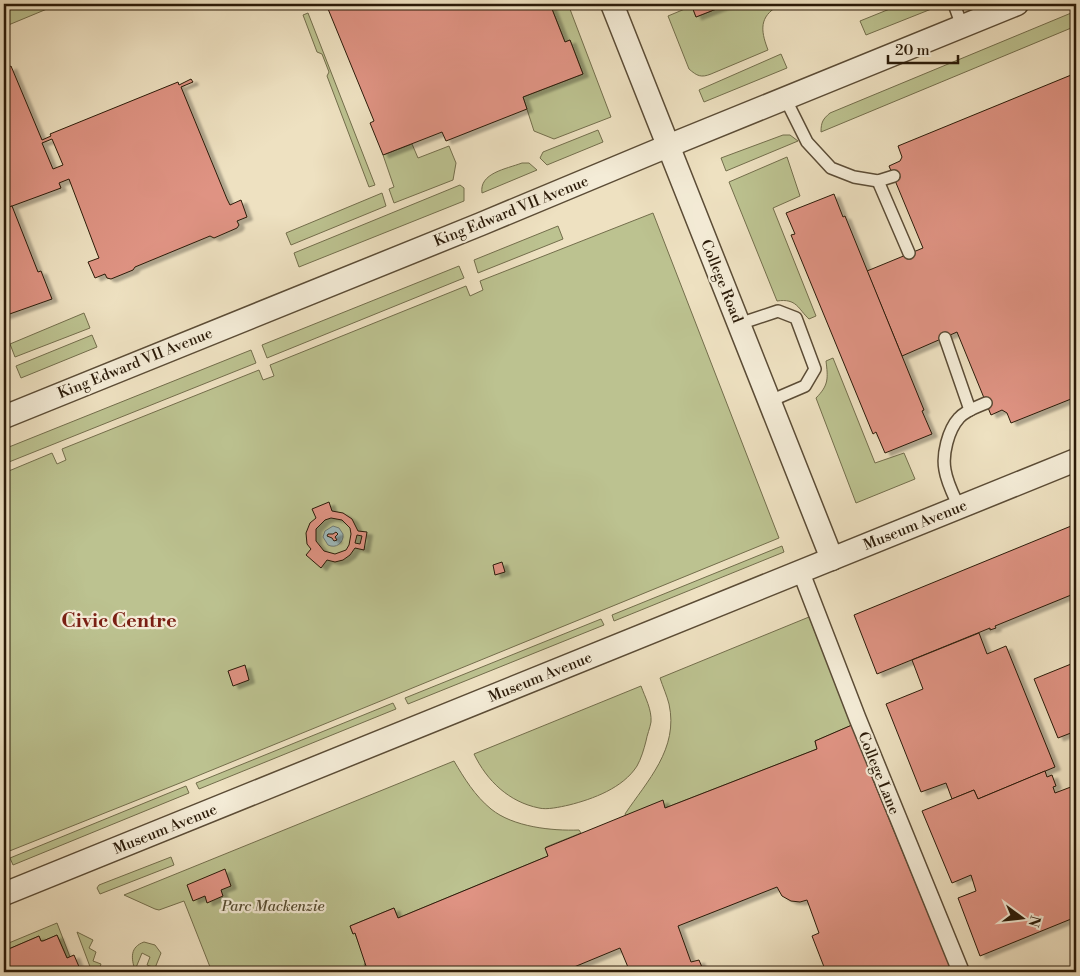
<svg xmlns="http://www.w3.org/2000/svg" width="1080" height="976" font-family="'Libre Bodoni',serif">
	<defs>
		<filter id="shadow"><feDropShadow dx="5.5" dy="3" stdDeviation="1" flood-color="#0004"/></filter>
	</defs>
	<rect width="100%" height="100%" fill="#eee1c1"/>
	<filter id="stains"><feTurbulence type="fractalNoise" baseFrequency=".004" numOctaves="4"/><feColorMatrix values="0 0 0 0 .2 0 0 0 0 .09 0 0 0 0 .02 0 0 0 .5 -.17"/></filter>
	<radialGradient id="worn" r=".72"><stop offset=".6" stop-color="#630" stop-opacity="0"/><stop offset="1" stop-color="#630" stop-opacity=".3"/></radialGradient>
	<!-- green -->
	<g fill="#bcc290" stroke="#736e4c">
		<path d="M 4,4 L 59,4 L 6,26 L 4,20 Z"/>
		<path d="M 550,4 L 568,4 L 611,117 L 554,139 L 534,131 L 523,97 L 583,74 L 570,40 L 565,42 Z"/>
		<path d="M 729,4 L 773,4 L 775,8 C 758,19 762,34 768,50 L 711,74 C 701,78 697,76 689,69 L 668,16 L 692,6 L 696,17 Z"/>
		<path d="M 902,4 L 944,4 L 866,35 L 860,21 Z"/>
		<path d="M 1076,11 L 1076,26 L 821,132 C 821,122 823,119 830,113 Z"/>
		<path d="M 308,13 L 375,185 L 369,187 L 327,76 L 329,72 L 322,54 L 317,52 L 303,15 Z"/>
		<path d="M 781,54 L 787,68 L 704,102 L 699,90 Z"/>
		<path d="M 598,130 L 603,142 L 547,165 L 540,158 L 543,152 Z"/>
		<path d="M 783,135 L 790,135 L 798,141 L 726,171 L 721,158 Z"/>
		<path d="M 412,144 L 418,158 L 449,146 L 456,163 L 453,180 L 394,203 L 389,189 L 394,187 L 383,155 Z"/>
		<path d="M 787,157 L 800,196 L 773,208 L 816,316 L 809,319 C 798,309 797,298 777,301 L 729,182 Z"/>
		<path d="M 522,163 L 529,163 L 537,170 L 482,193 C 479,173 506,169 522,163 Z"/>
		<path d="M 460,185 L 464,188 L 464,201 L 299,267 L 294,253 Z"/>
		<path d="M 382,193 L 386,206 L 291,245 L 286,233 Z"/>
		<path d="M 653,213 L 779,538 L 190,779 L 7,852 L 4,844 L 4,473 L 52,453 L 57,464 L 66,460 L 62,449 L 259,370 L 263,380 L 274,376 L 270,365 L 466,286 L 470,296 L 483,290 L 480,281 Z"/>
		<path d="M 558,226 L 563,239 L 478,273 L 474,260 Z"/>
		<path d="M 459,266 L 464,278 L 267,358 L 262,345 Z"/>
		<path d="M 84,313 L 90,328 L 15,357 L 10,344 Z"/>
		<path d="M 92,335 L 97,347 L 21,378 L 16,366 Z"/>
		<path d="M 251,350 L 256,363 L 4,464 L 4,449 Z"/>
		<path d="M 833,358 L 875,463 L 904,453 L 915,479 L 856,503 L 816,398 C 829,385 828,378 826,361 Z"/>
		<path d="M 782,546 L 784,552 L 614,621 L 612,615 Z"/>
		<path d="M 809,617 L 852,725 L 815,741 L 817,749 L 665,808 L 663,801 L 626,816 L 625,814 C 647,781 679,749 669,704 C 667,696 663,687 660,678 Z"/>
		<path d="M 601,619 L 604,625 L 408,704 L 405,698 Z"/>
		<path d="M 641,686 C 645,697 652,710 651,722 C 650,728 647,735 646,741 C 644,749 641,759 637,766 C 623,788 593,799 569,805 C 560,807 547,810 539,808 C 509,802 487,781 474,754 Z"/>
		<path d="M 393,703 L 396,709 L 199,789 L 196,783 Z"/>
		<path d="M 454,761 C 464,778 475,796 491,809 C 513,827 552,831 579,830 L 581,833 L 546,847 L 548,856 L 398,918 L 394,908 L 350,926 L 353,934 L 355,933 L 366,963 L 364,964 L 368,972 L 370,972 L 212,972 L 184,901 L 159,910 L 155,909 L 124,895 Z"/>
		<path d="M 186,786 L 189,793 L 13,865 L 10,858 Z"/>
		<path d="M 171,857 L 174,865 L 100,894 L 97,888 L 99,885 Z"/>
		<path d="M 57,923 L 70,957 L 67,958 L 57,935 L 43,941 L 41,941 L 39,936 L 4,951 L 4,945 Z"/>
		<path d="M 77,932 L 93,940 L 89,948 L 96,952 L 93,961 L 101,964 L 98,972 L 92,972 Z"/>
		<path d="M 144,942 L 155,945 L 161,953 L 155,968 L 147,965 L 150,957 L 142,953 L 135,970 C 131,958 130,947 144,942 Z"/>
	</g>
	<!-- water -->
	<path fill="#9ebbbd" stroke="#707b75" d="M 333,526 L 339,528 L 343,534 C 344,543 336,549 328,545 L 323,537 L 325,531 Z"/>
	<!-- building -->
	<g fill="#df9383" stroke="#2a1a08" fill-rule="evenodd" filter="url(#shadow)">
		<path d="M 326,4 L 550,4 L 565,42 L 570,40 L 583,74 L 523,97 L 527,109 L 446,141 L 442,132 L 383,155 L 370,123 L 374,121 Z"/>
		<path d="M 691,4 L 729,4 L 696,17 Z"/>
		<path d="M 11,66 L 42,140 L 51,136 L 50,134 L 178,82 L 179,85 L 191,79 L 193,82 L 181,87 L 227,199 L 230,205 L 241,200 L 247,217 L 237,221 L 239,225 L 237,228 L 214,238 L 210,236 L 135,267 L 133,270 L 111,279 L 107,278 L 105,274 L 95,278 L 88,262 L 99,258 L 97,253 L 69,179 L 59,183 L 61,188 L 4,209 L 4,70 ZM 52,139 L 63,165 L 53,169 L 42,143 Z"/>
		<path d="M 1076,73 L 1076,397 L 1011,423 L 1007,413 L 1002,410 L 991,415 L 957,332 L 902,356 L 867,271 L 923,248 L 889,166 L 900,161 L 902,157 L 898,146 Z"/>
		<path d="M 834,194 L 843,217 L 845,216 L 924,410 L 922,411 L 932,434 L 885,453 L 876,432 L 873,434 L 791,235 L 795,234 L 786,213 Z"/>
		<path d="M 12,206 L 38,272 L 41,271 L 52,299 L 4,316 L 4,209 Z"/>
		<path d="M 329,502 L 332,511 L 343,513 L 352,519 L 358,531 L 367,532 L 364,550 L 355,548 L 350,555 L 343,560 L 335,562 L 327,560 L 321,568 L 306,555 L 311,549 L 307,544 L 306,533 L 310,523 L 316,518 L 312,509 ZM 331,518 L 342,520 L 350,528 L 351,534 L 349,545 L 346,550 L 335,554 L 324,551 L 316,541 L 316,529 L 325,520 ZM 357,535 L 362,536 L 360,544 L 355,543 Z"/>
		<path d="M 1076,524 L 1076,593 L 995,626 L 996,628 L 990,630 L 990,628 L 877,674 L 854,615 Z"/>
		<path d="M 336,532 L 338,534 L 335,537 L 337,540 L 334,541 L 332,538 L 327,536 L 328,534 L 333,534 Z"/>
		<path d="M 502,562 L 505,572 L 495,575 L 493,565 Z"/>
		<path d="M 979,633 L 987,654 L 1006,646 L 1055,767 L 978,799 L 974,790 L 952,799 L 946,783 L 921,792 L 886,704 L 923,689 L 912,660 Z"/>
		<path d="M 1076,662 L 1076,731 L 1058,738 L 1034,679 Z"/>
		<path d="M 245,665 L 249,680 L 233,686 L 228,671 Z"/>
		<path d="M 852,725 L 870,767 L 869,770 L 952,972 L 826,972 L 812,936 L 819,933 L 807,900 L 800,902 L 791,901 L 782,896 L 777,887 L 678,926 L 691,962 L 699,960 L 704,972 L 630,972 L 620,948 L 562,972 L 368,972 L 355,933 L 353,934 L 350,926 L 394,908 L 398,918 L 548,856 L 545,848 L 663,800 L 665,808 L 817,749 L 815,741 Z"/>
		<path d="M 1045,771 L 1047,777 L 1052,775 L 1056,786 L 1053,787 L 1055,793 L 1076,785 L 1076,861 L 1071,862 L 1076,875 L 1076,917 L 980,956 L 958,898 L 976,891 L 971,875 L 952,883 L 922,811 L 974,790 L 978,799 Z"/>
		<path d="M 225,869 L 231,886 L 221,890 L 223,896 L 207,903 L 205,896 L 193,901 L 187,885 Z"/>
		<path d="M 57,935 L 67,958 L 74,955 L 80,969 L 76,972 L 4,972 L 4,951 L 39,936 L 41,941 L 43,941 Z"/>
	</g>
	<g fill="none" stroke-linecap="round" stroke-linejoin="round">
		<defs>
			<g id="service">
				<path d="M 954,4 L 962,26"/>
				<path d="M 785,98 L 807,142 L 831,168 L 854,177 L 878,181 L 894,176"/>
				<path d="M 878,181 L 909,253"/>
				<path d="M 739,324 L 778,311 L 796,318 L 815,369 L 805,386 L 770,401"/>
				<path d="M 945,338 L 970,410"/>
				<path d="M 959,507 C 954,496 947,483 945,470 C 942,455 948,430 959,418 C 966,410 977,407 986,403"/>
			</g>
			<path id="pedestrian" d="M 801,572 L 857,717 L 961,972"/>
			<g id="minor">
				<path d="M 612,4 L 832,559"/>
				<path d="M 4,417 L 481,224 L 668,146 L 1017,4"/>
				<path d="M 4,894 L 1076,460"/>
			</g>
		</defs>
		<!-- service casing -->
		<use href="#service" stroke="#5b4c36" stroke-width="14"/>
		<!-- pedestrian casing -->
		<use href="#pedestrian" stroke="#5b4c36" stroke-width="19"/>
		<!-- minor casing -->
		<use href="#minor" stroke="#5b4c36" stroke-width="25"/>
		<!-- service -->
		<use href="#service" stroke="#f4ecd7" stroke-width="11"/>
		<!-- pedestrian -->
		<use href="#pedestrian" stroke="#f4ecd7" stroke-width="16"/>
		<!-- minor -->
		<use href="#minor" stroke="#f4ecd7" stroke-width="22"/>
	</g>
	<g text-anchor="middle" stroke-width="4.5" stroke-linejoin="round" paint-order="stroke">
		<!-- street labels -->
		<g font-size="15" fill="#2a1a08" stroke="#f4ecd7">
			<text transform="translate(511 211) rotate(-22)" y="5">King Edward VII Avenue</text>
			<text transform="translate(722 281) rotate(68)" y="5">College Road</text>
			<text transform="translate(135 363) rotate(-22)" y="5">King Edward VII Avenue</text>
			<text transform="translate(915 525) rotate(-22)" y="5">Museum Avenue</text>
			<text transform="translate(540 677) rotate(-22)" y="5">Museum Avenue</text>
			<text transform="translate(879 773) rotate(68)" y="5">College Lane</text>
			<text transform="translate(165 829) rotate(-22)" y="5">Museum Avenue</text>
		</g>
		<!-- park labels -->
		<g font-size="15" font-style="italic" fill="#564c31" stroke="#f4ecd7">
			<text x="273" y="911">Parc Mackenzie</text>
		</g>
		<!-- district labels -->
		<g font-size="20" font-weight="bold" fill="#7a1f14" stroke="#f4ecd7">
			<text x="119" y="627">Civic Centre</text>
		</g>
	</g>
	<!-- margin -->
	<rect width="1080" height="976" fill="none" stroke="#eee1c1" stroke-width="20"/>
	<rect x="5" y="5" width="1070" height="966" fill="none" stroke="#2a1a08" stroke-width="2.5"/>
	<rect x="10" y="10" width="1060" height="956" fill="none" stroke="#2a1a08"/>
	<!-- north arrow -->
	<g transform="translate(1022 918) rotate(105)" stroke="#f4ecd7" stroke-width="4" paint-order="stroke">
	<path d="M0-4L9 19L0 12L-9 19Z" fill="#2a1a08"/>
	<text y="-8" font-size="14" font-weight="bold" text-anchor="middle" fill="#2a1a08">N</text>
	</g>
	<!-- scale -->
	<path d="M888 55v8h70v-8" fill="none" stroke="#2a1a08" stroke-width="2.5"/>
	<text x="895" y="55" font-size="15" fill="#2a1a08" stroke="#f4ecd7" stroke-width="4" paint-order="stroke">20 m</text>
	<rect width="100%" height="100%" filter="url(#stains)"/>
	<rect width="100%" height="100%" fill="url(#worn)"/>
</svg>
